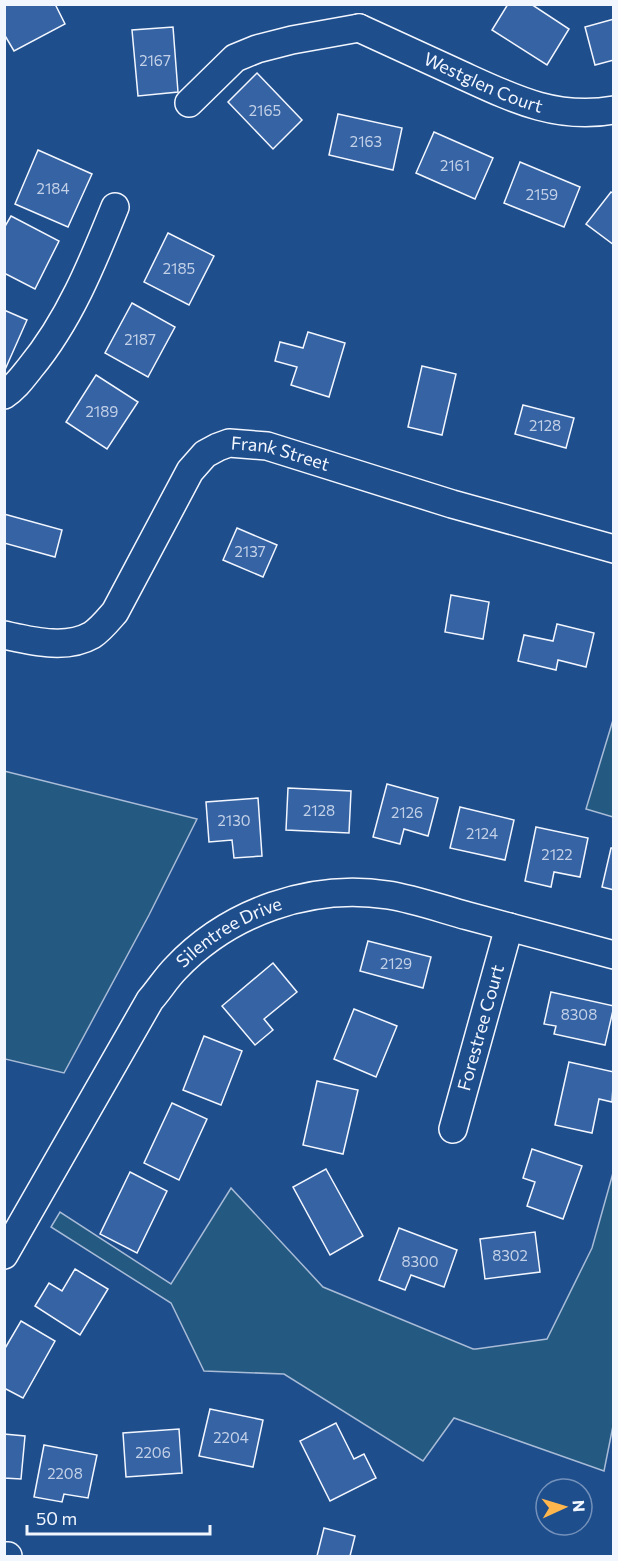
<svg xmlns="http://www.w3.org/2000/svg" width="618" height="1561" font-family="Commissioner,sans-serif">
	<rect width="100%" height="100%" fill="#1f4e8c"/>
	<!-- green -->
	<g fill="#245a82" stroke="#a8bbd7" stroke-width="1.5">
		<path d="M 613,720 L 613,817 L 586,809 Z"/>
		<path d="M 4,771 L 197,819 L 149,915 L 64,1073 L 5,1059 Z"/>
		<path d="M 613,1173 L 614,1421 L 604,1471 L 454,1418 L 423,1461 L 284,1374 L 204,1371 L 171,1303 L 51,1227 L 60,1212 L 171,1284 L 231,1188 L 323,1287 L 473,1349 L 476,1349 L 547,1339 L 592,1248 Z"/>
	</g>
	<!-- building -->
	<g fill="#3563a3" stroke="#f2f6ff" stroke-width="1.5">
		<path d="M 4,4 L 55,4 L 65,24 L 14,51 L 4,34 Z"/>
		<path d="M 508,4 L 531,4 L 569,29 L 547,65 L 492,30 Z"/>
		<path d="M 614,19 L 614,60 L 595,65 L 585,27 Z"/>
		<path d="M 173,27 L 178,92 L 138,96 L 132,30 Z"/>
		<path d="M 257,73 L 302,120 L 273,149 L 228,102 Z"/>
		<path d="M 338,114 L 402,128 L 393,170 L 329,155 Z"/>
		<path d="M 434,132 L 493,158 L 475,199 L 416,173 Z"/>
		<path d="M 38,150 L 92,174 L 68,227 L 15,204 Z"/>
		<path d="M 520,162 L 580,187 L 564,227 L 504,203 Z"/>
		<path d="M 611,192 L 614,194 L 614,245 L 586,224 Z"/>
		<path d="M 11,216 L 59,241 L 35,289 L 4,273 L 4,228 Z"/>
		<path d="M 168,233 L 214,256 L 189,305 L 144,282 Z"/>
		<path d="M 132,303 L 175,327 L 148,377 L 105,353 Z"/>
		<path d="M 4,310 L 27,320 L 4,372 Z"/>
		<path d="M 308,332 L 345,343 L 329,397 L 291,385 L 297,367 L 275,361 L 280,342 L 303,348 Z"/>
		<path d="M 422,366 L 456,374 L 442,435 L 408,427 Z"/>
		<path d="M 96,375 L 138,402 L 107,449 L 66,422 Z"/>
		<path d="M 523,405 L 574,418 L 566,448 L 515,434 Z"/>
		<path d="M 4,514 L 62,530 L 55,557 L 4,543 Z"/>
		<path d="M 237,528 L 277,545 L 263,577 L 223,560 Z"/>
		<path d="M 451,595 L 489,602 L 483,639 L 445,632 Z"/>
		<path d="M 557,624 L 594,633 L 586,667 L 558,660 L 556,670 L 518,661 L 524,635 L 553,641 Z"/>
		<path d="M 387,784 L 438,798 L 428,836 L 404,829 L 400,844 L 373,837 Z"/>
		<path d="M 288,788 L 351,791 L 349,833 L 286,830 Z"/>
		<path d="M 258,798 L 262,856 L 234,858 L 232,840 L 209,842 L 206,802 Z"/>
		<path d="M 460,807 L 514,820 L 505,860 L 450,848 Z"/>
		<path d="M 536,827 L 588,838 L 580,877 L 554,872 L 551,887 L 525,881 Z"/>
		<path d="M 611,848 L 614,848 L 614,890 L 602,887 Z"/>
		<path d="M 368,941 L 431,957 L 423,988 L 360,971 Z"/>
		<path d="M 273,963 L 297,992 L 264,1019 L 273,1030 L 255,1045 L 222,1006 Z"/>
		<path d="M 551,992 L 614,1006 L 605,1045 L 554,1034 L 556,1026 L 544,1024 Z"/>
		<path d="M 354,1009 L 397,1026 L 376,1077 L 334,1059 Z"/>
		<path d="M 204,1036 L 242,1051 L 221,1105 L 183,1090 Z"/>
		<path d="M 569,1062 L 614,1072 L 612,1102 L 599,1099 L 592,1133 L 555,1125 Z"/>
		<path d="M 317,1081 L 358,1090 L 343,1154 L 303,1145 Z"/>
		<path d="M 172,1103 L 207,1119 L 179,1180 L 144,1163 Z"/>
		<path d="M 532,1149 L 582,1166 L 563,1219 L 527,1206 L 535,1182 L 523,1178 Z"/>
		<path d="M 326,1169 L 363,1236 L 330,1255 L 293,1187 Z"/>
		<path d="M 130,1172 L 167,1191 L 137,1253 L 100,1234 Z"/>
		<path d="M 399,1228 L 457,1250 L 444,1287 L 411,1275 L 405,1290 L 379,1280 Z"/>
		<path d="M 535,1232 L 540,1272 L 485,1279 L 480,1239 Z"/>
		<path d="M 75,1269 L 108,1289 L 80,1335 L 35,1306 L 49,1283 L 62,1291 Z"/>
		<path d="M 21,1321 L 55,1341 L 23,1398 L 4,1388 L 4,1350 Z"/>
		<path d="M 210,1409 L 263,1420 L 253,1467 L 199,1456 Z"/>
		<path d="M 336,1423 L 354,1459 L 364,1454 L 376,1478 L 330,1501 L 300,1441 Z"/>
		<path d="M 179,1429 L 182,1473 L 126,1477 L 123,1433 Z"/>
		<path d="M 4,1434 L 25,1436 L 21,1479 L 4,1478 Z"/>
		<path d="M 44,1445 L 97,1455 L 88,1498 L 64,1494 L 62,1502 L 34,1497 Z"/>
		<path d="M 324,1528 L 355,1536 L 350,1556 L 317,1556 Z"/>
	</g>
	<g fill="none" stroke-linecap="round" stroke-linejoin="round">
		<defs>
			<g id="minor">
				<path id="s1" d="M 359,28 C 391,43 423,57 455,72 C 508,96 554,121 614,110"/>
				<path d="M 189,103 L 235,58 L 257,49 L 292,40 L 359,28"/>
				<path d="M 4,395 C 15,388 22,378 30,368 C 69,321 92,264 115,207"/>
				<path id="s2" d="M 4,635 C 32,641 66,650 92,635 C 101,629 108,620 115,612 L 190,471 L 205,454 L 218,447 L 229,443 L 267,446 L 452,504 L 614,549"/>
				<path id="s3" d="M 453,1129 L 509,927"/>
				<path id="s4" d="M 4,1255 L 150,1000 C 159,990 166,978 176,968 C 229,912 311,883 388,895 C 414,899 442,909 468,916 C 516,929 565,942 614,955"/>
				<path d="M 4,1556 L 8,1556"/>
			</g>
		</defs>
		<!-- minor casing -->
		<use href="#minor" stroke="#f2f6ff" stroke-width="30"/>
		<!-- minor -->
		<use href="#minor" stroke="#1f4e8c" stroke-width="27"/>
	</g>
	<g text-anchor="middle" stroke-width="4.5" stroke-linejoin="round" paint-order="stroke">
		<!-- number labels -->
		<g font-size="15" fill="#c3d1e8">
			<text x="155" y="66">2167</text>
			<text x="265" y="116">2165</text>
			<text x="366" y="147">2163</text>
			<text x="455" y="171">2161</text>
			<text x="53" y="194">2184</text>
			<text x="542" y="200">2159</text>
			<text x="179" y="274">2185</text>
			<text x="140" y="345">2187</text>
			<text x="102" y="417">2189</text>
			<text x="545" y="431">2128</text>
			<text x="250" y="557">2137</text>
			<text x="319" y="816">2128</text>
			<text x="407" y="818">2126</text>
			<text x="234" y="826">2130</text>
			<text x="482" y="839">2124</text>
			<text x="557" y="860">2122</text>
			<text x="396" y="969">2129</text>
			<text x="579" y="1020">8308</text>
			<text x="510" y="1261">8302</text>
			<text x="420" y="1267">8300</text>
			<text x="231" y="1443">2204</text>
			<text x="153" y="1458">2206</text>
			<text x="65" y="1479">2208</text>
		</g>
		<!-- street labels -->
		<g font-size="18" fill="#f2f6ff" stroke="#1f4e8c">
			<text dy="6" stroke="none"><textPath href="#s1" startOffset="136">Westglen Court</textPath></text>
			<text dy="6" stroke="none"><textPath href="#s2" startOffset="384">Frank Street</textPath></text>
			<text dy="6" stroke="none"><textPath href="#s4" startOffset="400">Silentree Drive</textPath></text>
			<text dy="6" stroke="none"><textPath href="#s3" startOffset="105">Forestree Court</textPath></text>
		</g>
	</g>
	<!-- border -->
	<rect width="618" height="1561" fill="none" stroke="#f2f6ff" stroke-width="12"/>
	<!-- north arrow -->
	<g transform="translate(564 1507) rotate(86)"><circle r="28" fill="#1f4e8c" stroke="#7391ba" stroke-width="1.5"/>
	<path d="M0-4.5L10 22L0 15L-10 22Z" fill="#ffb74d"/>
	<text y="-9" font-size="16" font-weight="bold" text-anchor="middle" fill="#f2f6ff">N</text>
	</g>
	<!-- scale -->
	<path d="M27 1525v9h183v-9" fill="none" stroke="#f2f6ff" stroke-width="3"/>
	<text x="36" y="1525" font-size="18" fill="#f2f6ff" stroke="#1f4e8c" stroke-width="4.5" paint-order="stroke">50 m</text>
</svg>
